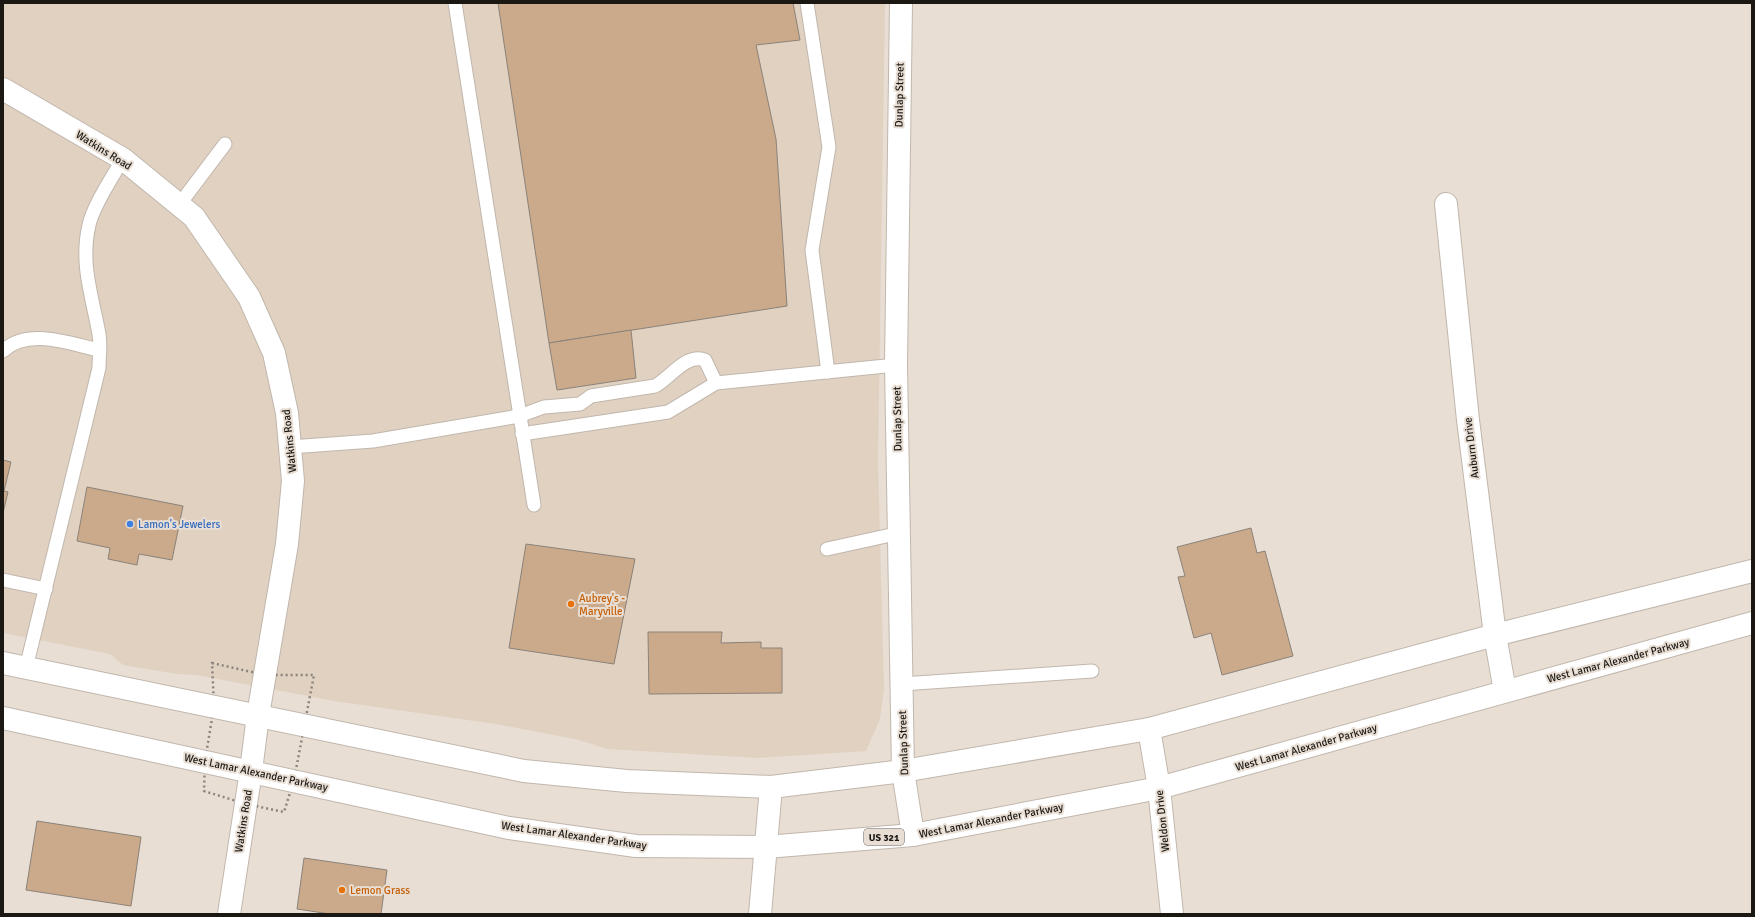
<svg xmlns="http://www.w3.org/2000/svg" width="1755" height="917" font-family="Signika,sans-serif">
	<rect width="100%" height="100%" fill="#e8ded4"/>
	<!-- built -->
	<path fill="#e0d1c1" d="M 3,3 L 885,3 L 878,461 L 884,689 L 880,719 L 866,751 L 757,758 L 608,749 L 575,739 L 496,724 L 334,701 L 197,675 L 177,674 L 123,665 L 110,654 L 3,633 Z"/>
	<!-- building -->
	<g fill="#caaa8b" stroke="#8b8279">
		<path d="M 498,3 L 793,3 L 800,40 L 756,45 L 776,139 L 787,306 L 549,343 Z"/>
		<path d="M 631,330 L 636,378 L 557,390 L 549,343 Z"/>
		<path d="M 3,460 L 11,462 L 4,491 L 8,492 L 3,513 Z"/>
		<path d="M 87,487 L 183,506 L 172,560 L 139,554 L 137,565 L 108,559 L 110,548 L 77,541 Z"/>
		<path d="M 1251,528 L 1257,553 L 1265,551 L 1293,656 L 1222,675 L 1211,633 L 1194,638 L 1178,577 L 1185,576 L 1177,547 Z"/>
		<path d="M 526,544 L 635,559 L 614,664 L 509,648 Z"/>
		<path d="M 648,632 L 722,632 L 721,643 L 761,642 L 761,648 L 782,648 L 782,693 L 649,694 Z"/>
		<path d="M 37,821 L 141,837 L 131,906 L 26,890 Z"/>
		<path d="M 304,858 L 387,870 L 381,914 L 330,914 L 297,909 Z"/>
	</g>
	<g fill="none" stroke-linecap="round" stroke-linejoin="round">
		<defs>
			<g id="service">
				<path d="M 455,3 L 534,505"/>
				<path d="M 807,3 L 829,147 L 812,250 L 828,372"/>
				<path d="M 179,205 L 225,144"/>
				<path d="M 3,351 C 28,327 70,344 99,350"/>
				<path d="M 522,434 L 668,412 L 716,383 L 896,365"/>
				<path d="M 290,447 L 373,441 L 519,416 L 544,407 L 580,404 L 591,396 L 655,386 C 670,378 686,353 705,360 L 716,383"/>
				<path d="M 827,549 L 900,533"/>
				<path d="M 3,580 L 46,589"/>
				<path d="M 26,668 L 99,368 C 99,357 101,345 99,334 C 92,296 80,263 89,225 C 93,206 113,176 123,159"/>
				<path d="M 902,684 L 1092,671"/>
			</g>
			<g id="minor">
				<path d="M 901,3 L 896,365 L 903,771 L 913,835"/>
				<path d="M 3,89 L 123,159 L 194,217 L 249,297 L 274,353 L 287,413 L 293,481 L 287,544 L 258,715 L 251,771 L 229,914"/>
				<path d="M 1446,204 L 1468,420 L 1495,635 L 1505,691"/>
				<path d="M 1149,729 L 1159,788 L 1172,914"/>
				<path d="M 760,914 L 771,787"/>
			</g>
			<g id="trunk">
				<path d="M 3,663 L 524,771 L 627,781 L 771,787 L 903,771 L 1149,729 L 1495,635 L 1752,571"/>
				<path d="M 3,718 L 509,828 L 636,846 L 766,847 L 913,835 L 1159,788 L 1752,623"/>
			</g>
		</defs>
		<!-- service casing -->
		<use href="#service" stroke="#c1b7ad" stroke-width="15"/>
		<!-- minor casing -->
		<use href="#minor" stroke="#c1b7ad" stroke-width="24"/>
		<!-- trunk casing -->
		<use href="#trunk" stroke="#c1b7ad" stroke-width="24"/>
		<!-- path -->
		<path stroke="#8b847d" stroke-width="2.5" stroke-dasharray="2 3" stroke-linecap="butt" d="M 212,663 L 265,675 L 314,675 L 294,780 L 284,812 L 246,804 L 204,791 L 205,761 L 214,706 Z"/>
		<!-- service -->
		<use href="#service" stroke="#fff" stroke-width="13"/>
		<!-- minor -->
		<use href="#minor" stroke="#fff" stroke-width="22"/>
		<!-- trunk -->
		<use href="#trunk" stroke="#fff" stroke-width="22"/>
	</g>
	<!-- markers -->
	<circle fill="#3f7fe0" stroke="#e8ded4" stroke-width="1.5" cx="130" cy="524" r="4"/>
	<g fill="#e8710a" stroke="#e8ded4" stroke-width="1.5">
		<circle cx="571" cy="604" r="4"/>
		<circle cx="342" cy="890" r="4"/>
	</g>
	<g text-anchor="middle" stroke-width="4" stroke-linejoin="round" paint-order="stroke">
		<!-- shield labels -->
		<rect fill="#e8ded4" stroke="#58534e" stroke-width="1" x="864" y="829" width="40" height="16" rx="3"/>
		<g font-size="10" font-weight="bold" fill="#1b1814">
			<text x="884" y="841">US 321</text>
		</g>
		<!-- street labels -->
		<g font-size="11" fill="#1b1814" stroke="#e8ded4">
			<text transform="translate(899 95) rotate(-89)" y="4">Dunlap Street</text>
			<text transform="translate(104 150) rotate(32)" y="4">Watkins Road</text>
			<text transform="translate(897 419) rotate(-91)" y="4">Dunlap Street</text>
			<text transform="translate(289 441) rotate(-96)" y="4">Watkins Road</text>
			<text transform="translate(1471 448) rotate(-97)" y="4">Auburn Drive</text>
			<text transform="translate(1618 660) rotate(-15)" y="4">West Lamar Alexander Parkway</text>
			<text transform="translate(903 743) rotate(-92)" y="4">Dunlap Street</text>
			<text transform="translate(1306 747) rotate(-16)" y="4">West Lamar Alexander Parkway</text>
			<text transform="translate(256 772) rotate(12)" y="4">West Lamar Alexander Parkway</text>
			<text transform="translate(991 820) rotate(-11)" y="4">West Lamar Alexander Parkway</text>
			<text transform="translate(243 821) rotate(-81)" y="4">Watkins Road</text>
			<text transform="translate(1162 821) rotate(-96)" y="4">Weldon Drive</text>
			<text transform="translate(574 835) rotate(8)" y="4">West Lamar Alexander Parkway</text>
		</g>
		<!-- shop labels -->
		<g font-size="11" fill="#366cbe" stroke="#e8ded4" text-anchor="start">
			<text x="138" y="528">Lamon's Jewelers</text>
		</g>
		<!-- food labels -->
		<g font-size="11" fill="#c56008" stroke="#e8ded4" text-anchor="start">
			<text x="579" y="602">Aubrey's -<tspan x="579" dy="13">Maryville</tspan></text>
			<text x="350" y="894">Lemon Grass</text>
		</g>
	</g>
	<!-- border -->
	<rect width="1755" height="917" fill="none" stroke="#1b1814" stroke-width="8"/>
</svg>
